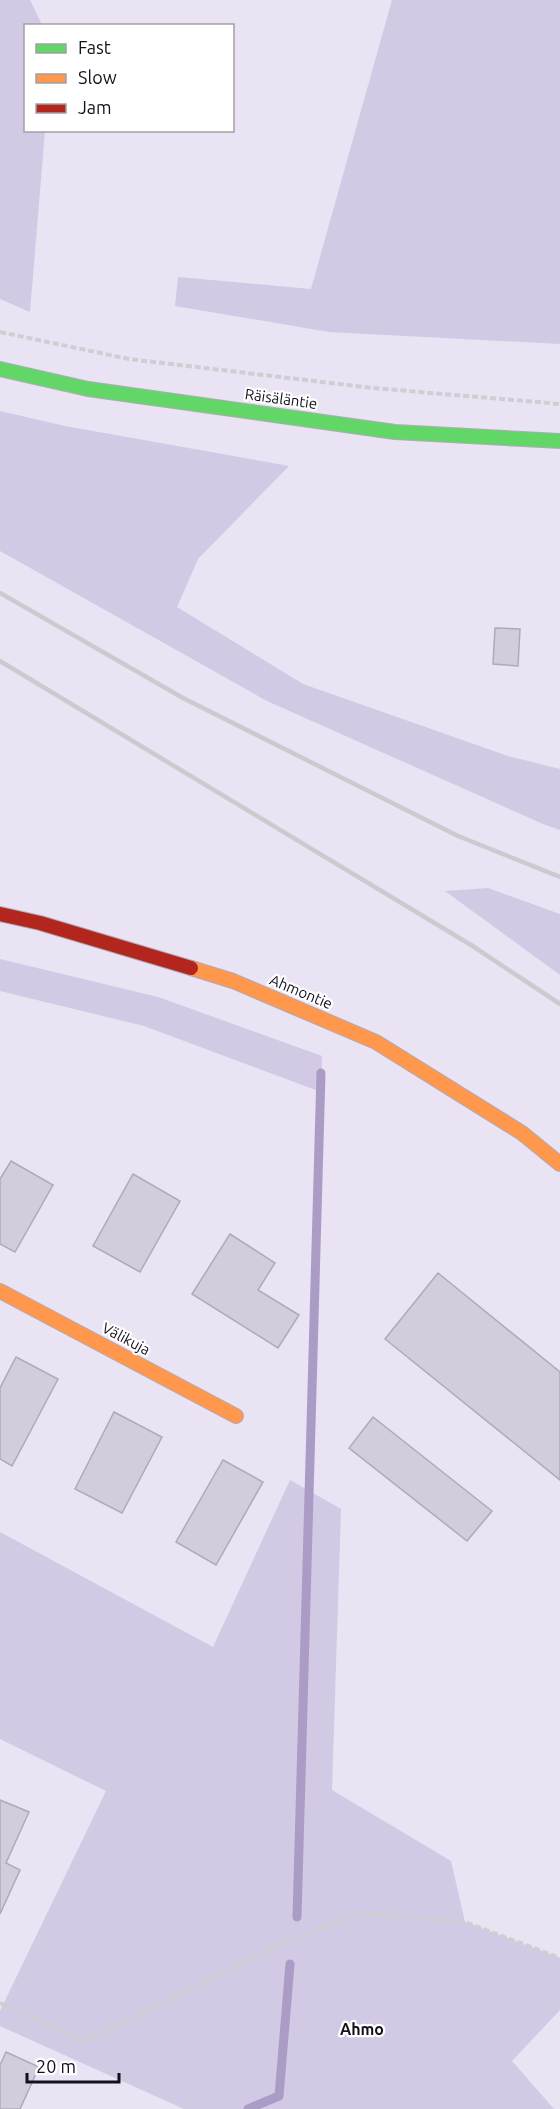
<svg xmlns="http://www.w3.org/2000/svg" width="560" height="2109" font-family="Ubuntu,sans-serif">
	<rect width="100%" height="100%" fill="#e9e3f4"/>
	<!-- green -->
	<g fill="#d2c9e4">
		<path d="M 0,0 L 30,0 L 42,25 L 26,26 L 26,130 L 45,131 L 30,312 L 0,299 Z"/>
		<path d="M 392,0 L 560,0 L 560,344 L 329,332 L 175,306 L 178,277 L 311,289 Z"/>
		<path d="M 0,411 L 65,426 L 289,466 L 198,559 L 177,607 L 303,684 L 508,756 L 560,769 L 560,830 L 543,824 L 267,701 L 0,551 Z"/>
		<path d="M 488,888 L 560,914 L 560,975 L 445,891 Z"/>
		<path d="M 0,959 L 158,997 L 322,1056 L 321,1092 L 144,1026 L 0,991 Z"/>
		<path d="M 290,1480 L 341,1509 L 332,1790 L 451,1861 L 465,1922 L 560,1958 L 560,2010 L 512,2061 L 554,2109 L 184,2109 L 0,2026 L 0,2011 L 106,1791 L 0,1739 L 0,1532 L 213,1647 Z"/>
	</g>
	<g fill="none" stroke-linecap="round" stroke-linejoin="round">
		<!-- stream -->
		<g stroke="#ab9cc5" stroke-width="9">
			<path d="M 297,1917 L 321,1073"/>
			<path d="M 248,2109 L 279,2096 L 290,1964"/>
		</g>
	</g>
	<!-- building -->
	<g fill="#d2ccdd" stroke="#aeaab7" stroke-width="1.5">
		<path d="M 495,628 L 520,629 L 518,666 L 493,664 Z"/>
		<path d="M 11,1161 L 53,1185 L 15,1252 L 0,1244 L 0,1179 Z"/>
		<path d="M 133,1174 L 180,1201 L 140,1272 L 93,1246 Z"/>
		<path d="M 230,1234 L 275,1263 L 258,1290 L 299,1315 L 278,1348 L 192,1294 Z"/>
		<path d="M 438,1273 L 560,1372 L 560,1480 L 385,1339 Z"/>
		<path d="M 16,1357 L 58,1379 L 12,1466 L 0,1459 L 0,1388 Z"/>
		<path d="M 114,1412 L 162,1437 L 122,1513 L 75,1489 Z"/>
		<path d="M 373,1417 L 492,1511 L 467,1541 L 349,1448 Z"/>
		<path d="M 223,1460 L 263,1482 L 216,1565 L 176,1542 Z"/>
		<path d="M 0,1800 L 29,1812 L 6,1863 L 20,1870 L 0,1914 Z"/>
		<path d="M 6,2052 L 39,2067 L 20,2109 L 0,2109 L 0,2065 Z"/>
	</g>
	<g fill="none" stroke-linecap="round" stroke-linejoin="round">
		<defs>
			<path id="fast" d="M 0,369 L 88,389 L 395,432 L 560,441"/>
			<g id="slow">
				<path d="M 191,968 L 233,981 L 376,1042 L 522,1133 L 560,1164"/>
				<path d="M 0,1291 L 236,1416"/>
			</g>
			<path id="jam" d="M 0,914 L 40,923 L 191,968"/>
		</defs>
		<!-- fast casing -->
		<use href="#fast" stroke="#afabb8" stroke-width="16"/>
		<!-- slow casing -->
		<use href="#slow" stroke="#afabb8" stroke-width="16"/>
		<!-- jam casing -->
		<use href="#jam" stroke="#afabb8" stroke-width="16"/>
		<!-- path -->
		<g stroke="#cfced2" stroke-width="4" stroke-dasharray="6 3" stroke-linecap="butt">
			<path d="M 0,332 L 129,359 L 373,388 L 560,404"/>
			<path d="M 0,2003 L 83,2041 L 285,1943 L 359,1913 L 465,1922 L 560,1958"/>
		</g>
		<!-- fast -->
		<use href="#fast" stroke="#63d668" stroke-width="14"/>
		<!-- slow -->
		<use href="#slow" stroke="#ff974d" stroke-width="14"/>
		<!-- jam -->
		<use href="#jam" stroke="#b3261e" stroke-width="14"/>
		<!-- rail -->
		<g stroke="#cccacf" stroke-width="4.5">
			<path d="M 0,593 L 183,698 L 458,836 L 560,877"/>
			<path d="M 0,661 L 471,945 L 560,1004"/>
		</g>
	</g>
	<g text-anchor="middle" stroke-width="4.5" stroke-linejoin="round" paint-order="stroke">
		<!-- street labels -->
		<g font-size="15" fill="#14111c" stroke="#fff">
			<text transform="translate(281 399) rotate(8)" y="5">Räisäläntie</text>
			<text transform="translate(301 992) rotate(23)" y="5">Ahmontie</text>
			<text transform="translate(126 1339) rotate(28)" y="5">Välikuja</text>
		</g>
		<!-- neighbourhood labels -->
		<g font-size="16" font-weight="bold" fill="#14111c" stroke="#fff">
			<text x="362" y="2035">Ahmo</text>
		</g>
	</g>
	<!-- legend -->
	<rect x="24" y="24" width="210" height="108" fill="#ffffff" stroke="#a1a0a4" stroke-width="1.5"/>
	<rect x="36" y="44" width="30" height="9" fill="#63d668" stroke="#a1a0a4" stroke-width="1.5"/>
	<text x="78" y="54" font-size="18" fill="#14111c">Fast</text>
	<rect x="36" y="74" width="30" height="9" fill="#ff974d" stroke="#a1a0a4" stroke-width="1.5"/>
	<text x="78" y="84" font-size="18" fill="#14111c">Slow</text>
	<rect x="36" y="104" width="30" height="9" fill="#b3261e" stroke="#a1a0a4" stroke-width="1.5"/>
	<text x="78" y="114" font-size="18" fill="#14111c">Jam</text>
	<!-- scale -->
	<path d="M27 2073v9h92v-9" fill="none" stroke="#14111c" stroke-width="3"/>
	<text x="36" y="2073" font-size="18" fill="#14111c" stroke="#ffffff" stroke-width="4.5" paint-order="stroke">20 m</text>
</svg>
